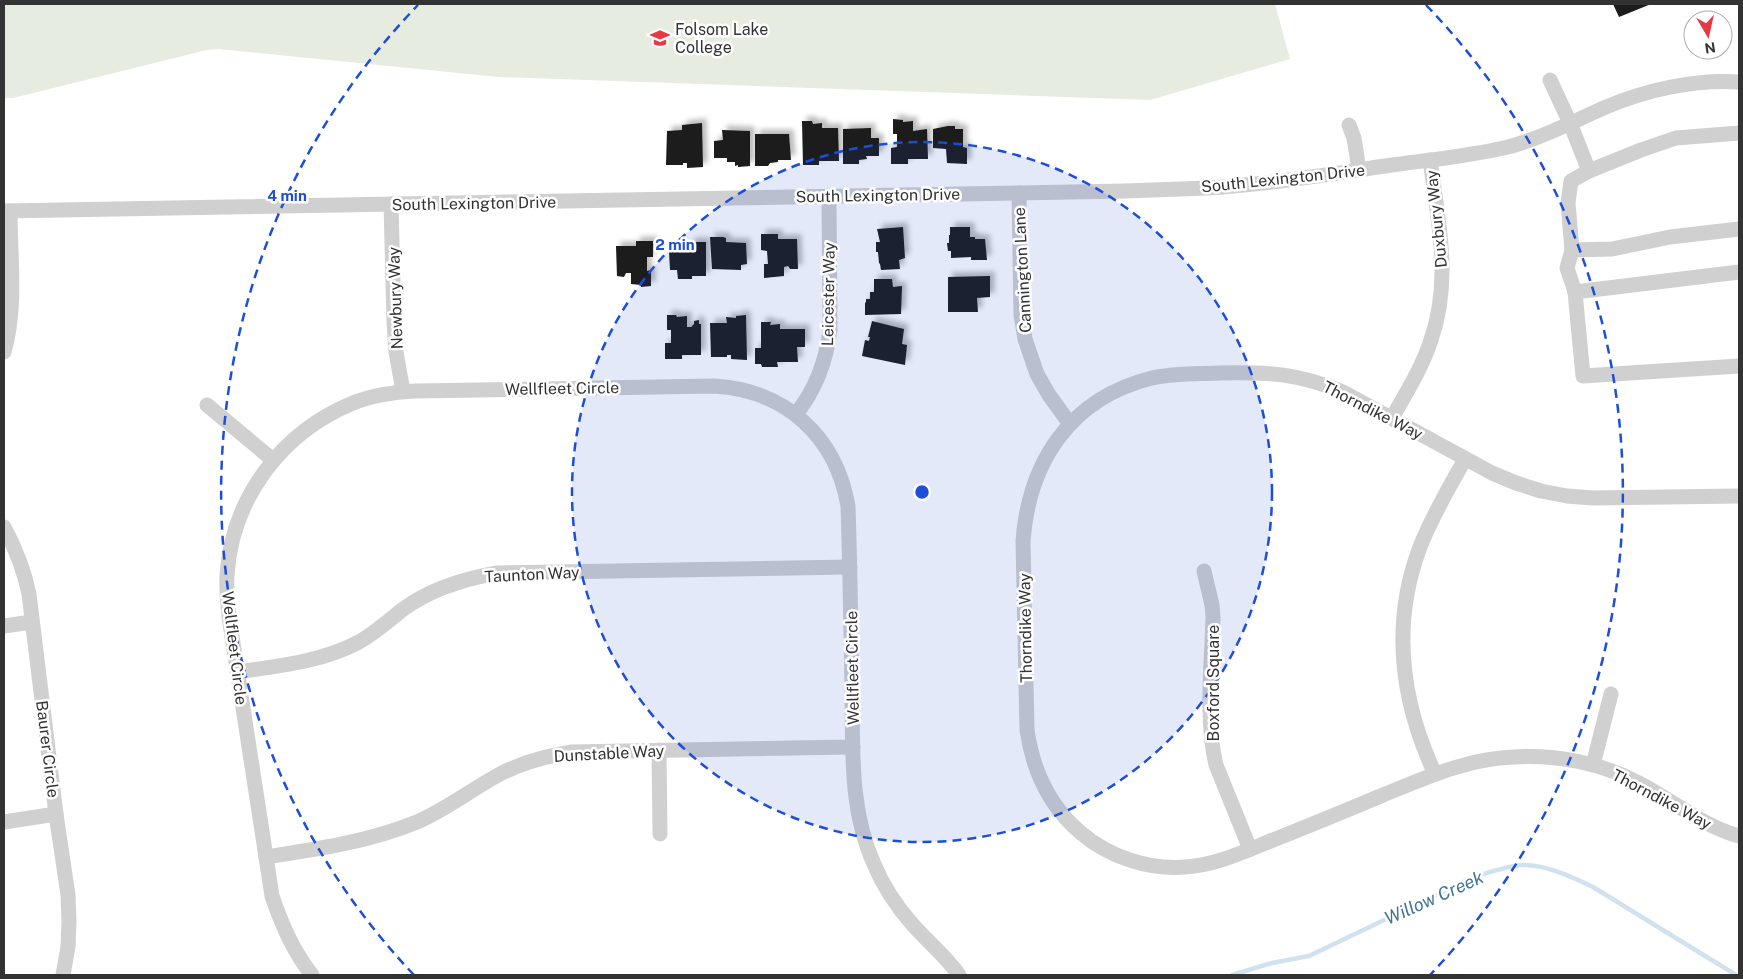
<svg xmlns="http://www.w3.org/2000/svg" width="1743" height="979" font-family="'Public Sans',sans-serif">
	<defs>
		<filter id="shadow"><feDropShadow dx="4.5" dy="-4.5" stdDeviation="2.5" flood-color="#0004"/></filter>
	</defs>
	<rect width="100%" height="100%" fill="#fff"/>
	<!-- green -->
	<path fill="#e6ecdf" d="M 4,4 L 1275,4 L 1290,59 L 1150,100 L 499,77 L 219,49 L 207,50 L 13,98 L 4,98 Z"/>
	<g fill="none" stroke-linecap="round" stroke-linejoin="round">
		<!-- stream -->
		<path stroke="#cfe2ee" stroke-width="4.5" d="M 1232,975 L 1272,963 L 1309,956 L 1474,877 C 1490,872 1507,866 1523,865 C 1547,865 1572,877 1593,887 L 1736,975"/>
	</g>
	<!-- building -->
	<g fill="#1a1a1a" filter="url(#shadow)">
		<path d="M 1613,4 L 1651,4 L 1619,17 Z"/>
		<path d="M 893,119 L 903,120 L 903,122 L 913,121 L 913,131 L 927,129 L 928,159 L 908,159 L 908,164 L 891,164 L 891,148 L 897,147 L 897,134 L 893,134 Z"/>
		<path d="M 802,121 L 812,121 L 813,124 L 822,123 L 822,128 L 838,128 L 839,161 L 819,161 L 819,165 L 803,165 Z"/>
		<path d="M 702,123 L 703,167 L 687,168 L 687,163 L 683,163 L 683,165 L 666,165 L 667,131 L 682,130 L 682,125 Z"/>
		<path d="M 948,126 L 955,126 L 955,129 L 963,129 L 963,147 L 967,148 L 967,164 L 947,163 L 946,149 L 933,148 L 933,129 Z"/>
		<path d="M 871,128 L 871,138 L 879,138 L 879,156 L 866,156 L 867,159 L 859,160 L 859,164 L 843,164 L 843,129 Z"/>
		<path d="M 722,130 L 750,131 L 750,166 L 738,167 L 738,165 L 735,166 L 735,162 L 727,162 L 727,158 L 714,158 L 714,141 L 723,140 Z"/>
		<path d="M 755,134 L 789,134 L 791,160 L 778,160 L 778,162 L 770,163 L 768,166 L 755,166 Z"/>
		<path d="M 903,227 L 905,258 L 899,260 L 900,269 L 881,270 L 880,264 L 879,263 L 878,252 L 876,252 L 876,242 L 880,242 L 877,229 Z"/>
		<path d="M 950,227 L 970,227 L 970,237 L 975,237 L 975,239 L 985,239 L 987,260 L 971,260 L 971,257 L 951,258 L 951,251 L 948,251 L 947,243 L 949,243 L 949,235 L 950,235 Z"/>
		<path d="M 761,234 L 778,234 L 778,239 L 797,239 L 798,269 L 790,269 L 788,266 L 784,267 L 784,276 L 764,278 L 764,264 L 768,264 L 767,251 L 761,250 Z"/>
		<path d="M 710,237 L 723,237 L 726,238 L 726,242 L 746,243 L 747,264 L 741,265 L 741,270 L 712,269 Z"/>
		<path d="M 636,241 L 653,241 L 653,257 L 647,257 L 647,271 L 651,270 L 651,286 L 641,287 L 641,285 L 631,284 L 631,273 L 626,273 L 624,277 L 617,276 L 616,246 L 636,246 Z"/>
		<path d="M 691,242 L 706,242 L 706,276 L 692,276 L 692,279 L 678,279 L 677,270 L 670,270 L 669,251 L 682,251 L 683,247 L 690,247 Z"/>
		<path d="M 990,276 L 990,297 L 977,298 L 978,312 L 948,312 L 948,277 Z"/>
		<path d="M 874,279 L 892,279 L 893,287 L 902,286 L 901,314 L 865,315 L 865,303 L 866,302 L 866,299 L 870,299 L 870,292 L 874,292 Z"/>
		<path d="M 667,315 L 676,315 L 677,317 L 687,316 L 687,327 L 691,327 L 694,324 L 694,321 L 699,320 L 699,324 L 701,324 L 701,355 L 682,355 L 682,359 L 665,359 L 665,343 L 671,343 L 671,330 L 667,330 Z"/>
		<path d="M 746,315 L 747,360 L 731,359 L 731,355 L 727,355 L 727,357 L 711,357 L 710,323 L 727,323 L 726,317 L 736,318 L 736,316 Z"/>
		<path d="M 872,321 L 904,329 L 902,344 L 907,345 L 905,365 L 862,356 L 865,340 L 869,341 L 870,337 L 868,337 Z"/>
		<path d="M 761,322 L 771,322 L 770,325 L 780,324 L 780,329 L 805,329 L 805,347 L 797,347 L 798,362 L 777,362 L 778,367 L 762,367 L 761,364 L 755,364 L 755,348 L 761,348 Z"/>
	</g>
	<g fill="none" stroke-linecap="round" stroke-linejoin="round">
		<!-- minor -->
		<g stroke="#d0d0d0" stroke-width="15">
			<path d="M 1550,80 L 1570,123 L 1589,171 L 1641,150 L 1676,138 L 1739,133"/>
			<path d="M 1349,125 L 1354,138 L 1359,170"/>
			<path d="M 1589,171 L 1571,181 L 1568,203 L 1572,250 L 1612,249 L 1670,237 L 1739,229"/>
			<path d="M 1019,193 L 1021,315 L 1025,339 L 1037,374 L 1049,395 L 1070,424"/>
			<path d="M 391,204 L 394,321 L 396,352 L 403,391"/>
			<path d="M 4,211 L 1125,191 C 1152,190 1180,189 1208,188 C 1270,184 1331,174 1392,165 C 1430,160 1470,156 1508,147 C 1542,138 1574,121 1606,107 C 1646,90 1695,79 1739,82"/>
			<path d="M 1572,250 L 1567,268 L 1575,292"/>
			<path d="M 1739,272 L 1575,292 L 1583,376 L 1739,366"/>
			<path d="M 4,352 C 17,307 10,257 10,211"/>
			<path d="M 207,405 L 273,460"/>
			<path d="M 796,414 C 816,389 826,362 830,330 L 829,196"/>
			<path d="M 1392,418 C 1406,393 1422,368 1431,340 C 1452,280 1438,220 1430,160"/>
			<path d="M 1739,496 L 1593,498 L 1567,496 L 1541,491 L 1516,483 L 1492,473 L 1345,393 C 1299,373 1269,372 1220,373 C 1197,374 1174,373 1152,378 C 1071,398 1029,461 1023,541 L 1027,730 C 1033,772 1049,806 1081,833 C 1109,857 1149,870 1185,867 C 1215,865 1241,853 1268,842 C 1306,827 1345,811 1383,795 C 1425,778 1466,759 1513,757 C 1556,754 1602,763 1641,784 C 1673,801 1703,826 1739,836"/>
			<path d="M 4,527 C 16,549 24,570 29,594 L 56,814 L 68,895 L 69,921 L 68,947 L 63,975"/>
			<path d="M 1204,571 L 1212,605 L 1213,617 C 1212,664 1205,719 1216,765 L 1250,849"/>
			<path d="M 4,626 L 32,622"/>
			<path d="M 237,672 C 279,666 321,662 359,642 C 375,633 388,621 402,610 C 430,589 463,579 497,573 L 850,567"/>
			<path d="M 659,750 L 660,834"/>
			<path d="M 1593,765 L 1611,694"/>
			<path d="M 1435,774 C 1401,701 1391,624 1420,547 C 1432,516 1449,488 1465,459"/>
			<path d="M 4,822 L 56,814"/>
			<path d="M 266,857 C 317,849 368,842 417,822 C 447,809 472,789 500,774 C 523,762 547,756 572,752 L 853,747"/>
			<path d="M 312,975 C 293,951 282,925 272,896 L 229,617 C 228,603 226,589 227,575 C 232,498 282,432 353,403 C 373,395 395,392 416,391 L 714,386 C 785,390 836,436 848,506 C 850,567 851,628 852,689 C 853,747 849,809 874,864 C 883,886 897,907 913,925 C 928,942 946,956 959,975"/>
		</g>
	</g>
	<!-- distance rings -->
	<circle cx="922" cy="492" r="350" fill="#1d4ed8" fill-opacity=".12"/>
	<g fill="none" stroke="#1d4ed8" stroke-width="2.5" stroke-dasharray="9 6">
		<circle cx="922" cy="492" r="350"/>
		<path d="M414 975A701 701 0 0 1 418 5M1426 5A701 701 0 0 1 1430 975"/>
	</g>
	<!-- icons -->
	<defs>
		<symbol id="university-bare" viewBox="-9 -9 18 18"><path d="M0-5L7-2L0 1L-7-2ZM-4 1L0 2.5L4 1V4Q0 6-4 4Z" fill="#e63946" stroke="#fff" stroke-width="2.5" paint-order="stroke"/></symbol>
	</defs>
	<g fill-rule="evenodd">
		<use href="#university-bare" x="646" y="24" width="28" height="28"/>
	</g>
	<g text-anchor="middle" stroke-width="5" stroke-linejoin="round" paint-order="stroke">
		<!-- poi labels -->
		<g font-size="16" fill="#333" stroke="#fff" text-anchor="start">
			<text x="675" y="35">Folsom Lake<tspan x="675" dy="18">College</tspan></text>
		</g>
		<!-- street labels -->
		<g font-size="16" fill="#333" stroke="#fff">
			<text transform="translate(1283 178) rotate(-6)" y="6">South Lexington Drive</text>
			<text transform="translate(878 195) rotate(-1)" y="6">South Lexington Drive</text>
			<text transform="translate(474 203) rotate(-1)" y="6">South Lexington Drive</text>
			<text transform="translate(1436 219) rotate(-96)" y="6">Duxbury Way</text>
			<text transform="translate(1022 270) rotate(-93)" y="6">Cannington Lane</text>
			<text transform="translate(828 294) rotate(-89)" y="6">Leicester Way</text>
			<text transform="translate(395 298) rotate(-92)" y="6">Newbury Way</text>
			<text transform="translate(562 388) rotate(-1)" y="6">Wellfleet Circle</text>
			<text transform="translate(1373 410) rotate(27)" y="6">Thorndike Way</text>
			<text transform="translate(532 574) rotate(-3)" y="6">Taunton Way</text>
			<text transform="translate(1025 628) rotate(-91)" y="6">Thorndike Way</text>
			<text transform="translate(235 648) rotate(83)" y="6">Wellfleet Circle</text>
			<text transform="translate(852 668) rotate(-91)" y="6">Wellfleet Circle</text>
			<text transform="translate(1213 683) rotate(-90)" y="6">Boxford Square</text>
			<text transform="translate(48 749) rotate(83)" y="6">Baurer Circle</text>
			<text transform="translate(609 753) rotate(-3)" y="6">Dunstable Way</text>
			<text transform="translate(1662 799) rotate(28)" y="6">Thorndike Way</text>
		</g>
		<!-- water labels -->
		<g font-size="18" font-style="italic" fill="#3f7597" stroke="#fff">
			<text transform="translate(1434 898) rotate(-24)" y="6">Willow Creek</text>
		</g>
	</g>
	<circle cx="922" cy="492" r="8" fill="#1d4ed8" stroke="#fff" stroke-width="2.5"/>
	<g font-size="15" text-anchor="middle" font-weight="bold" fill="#1d4ed8" stroke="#fff" stroke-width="5" stroke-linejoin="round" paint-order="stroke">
		<text x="287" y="201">4 min</text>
		<text x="675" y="250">2 min</text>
	</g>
	<!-- border -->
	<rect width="1743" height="979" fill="none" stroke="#333333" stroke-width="10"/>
	<!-- north arrow -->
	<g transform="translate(1708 35) rotate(171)"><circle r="24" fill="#ffffff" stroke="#adadad"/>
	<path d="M0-4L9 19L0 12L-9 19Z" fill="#e63946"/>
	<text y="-8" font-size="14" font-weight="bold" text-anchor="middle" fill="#333333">N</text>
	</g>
</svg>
